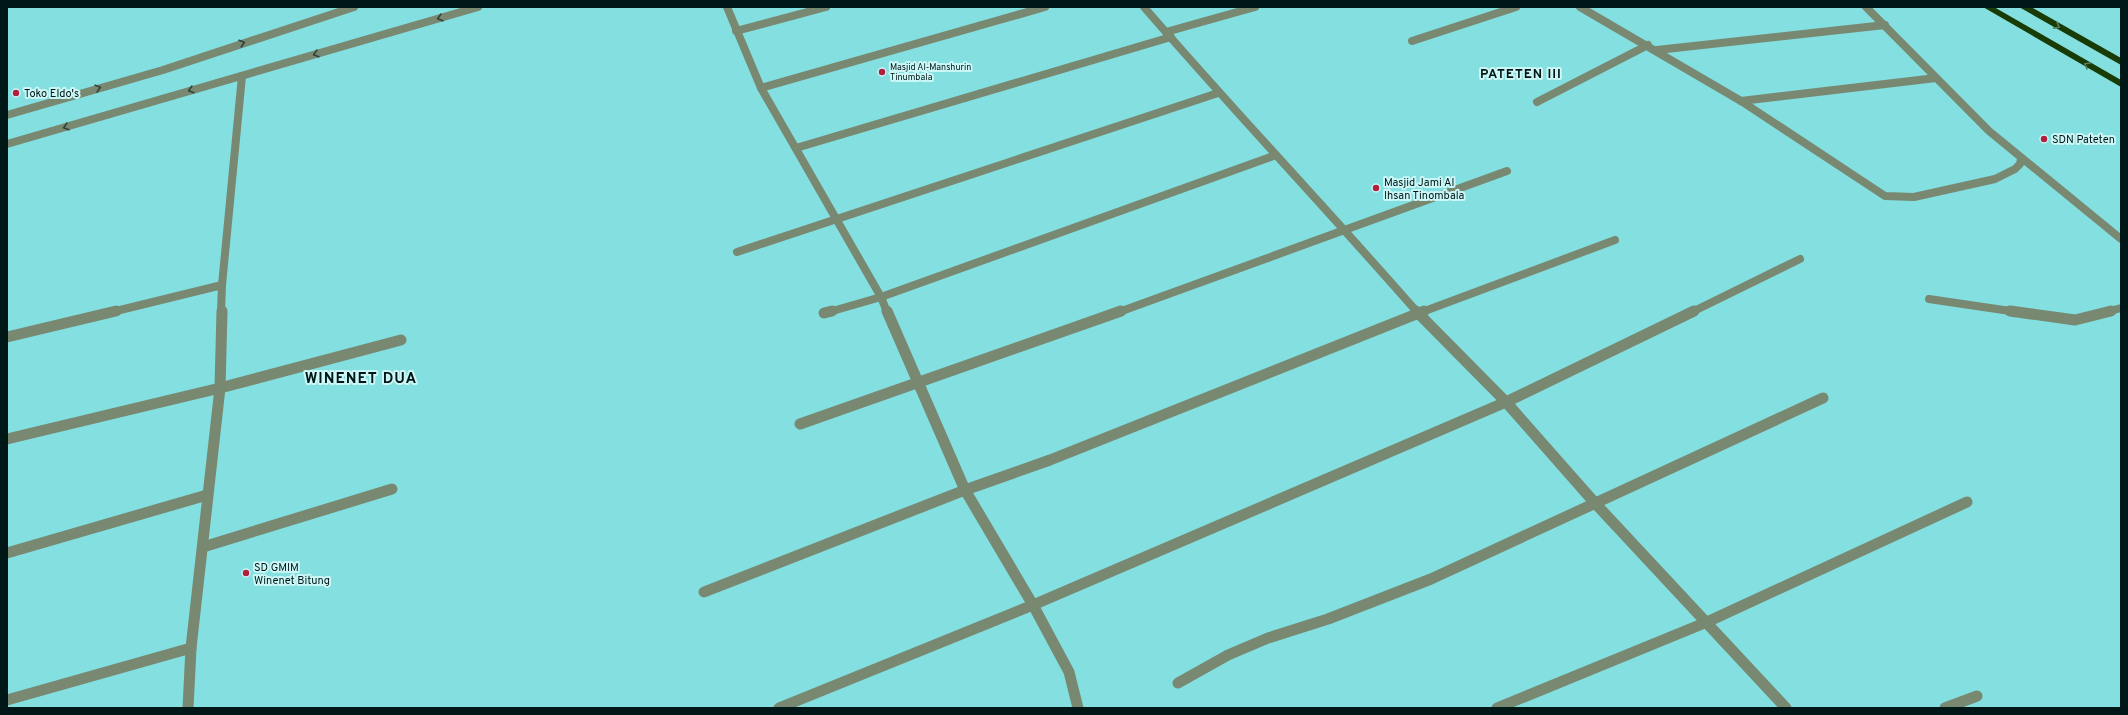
<svg xmlns="http://www.w3.org/2000/svg" width="2128" height="715" font-family="Overpass,sans-serif">
	<rect width="100%" height="100%" fill="#83dfe0"/>
	<g fill="none" stroke-linecap="round" stroke-linejoin="round">
		<!-- minor-far1 -->
		<g stroke="#788871" stroke-width="8">
			<path d="M 727,7 L 761,88 L 881,297 L 887,312"/>
			<path d="M 1144,7 C 1233,110 1327,209 1417,312"/>
			<path d="M 1580,7 L 1741,101 L 1885,196 L 1914,197 L 1995,179 L 2015,169 L 2020,164 L 2021,159"/>
			<path d="M 1866,7 L 1989,131 L 2121,239"/>
			<path d="M 736,31 L 826,7"/>
			<path d="M 1166,32 L 1255,7"/>
			<path d="M 1412,41 L 1516,7"/>
			<path d="M 1657,50 L 1885,25"/>
			<path d="M 761,88 L 1045,7"/>
			<path d="M 1741,101 L 1936,78"/>
			<path d="M 1537,102 L 1648,45"/>
			<path d="M 7,144 L 478,7"/>
			<path d="M 796,148 L 1171,37"/>
			<path d="M 737,252 L 1218,93"/>
			<path d="M 1929,299 L 2017,312"/>
			<path d="M 112,312 L 222,285"/>
			<path d="M 221,312 L 222,285 L 242,76"/>
			<path d="M 829,312 L 881,297 L 1276,155"/>
			<path d="M 1119,312 L 1507,171"/>
			<path d="M 1422,312 L 1615,240"/>
			<path d="M 1692,312 L 1800,259"/>
			<path d="M 2107,312 L 2121,308"/>
		</g>
		<!-- minor -->
		<g stroke="#788871" stroke-width="11">
			<path d="M 887,311 L 965,490 L 1033,605 L 1069,672 L 1078,708"/>
			<path d="M 1416,311 L 1506,402 L 1594,502 L 1786,708"/>
			<path d="M 2010,311 L 2075,320 L 2111,311"/>
			<path d="M 824,313 L 832,311"/>
			<path d="M 7,337 L 116,311"/>
			<path d="M 800,424 L 1121,311"/>
			<path d="M 7,439 L 220,388 L 401,340"/>
			<path d="M 203,547 L 392,489"/>
			<path d="M 7,553 L 207,495"/>
			<path d="M 704,592 L 965,490 L 1050,460 L 1424,311"/>
			<path d="M 1178,683 L 1228,655 L 1268,638 L 1328,619 L 1431,579 L 1823,398"/>
			<path d="M 7,700 L 191,648"/>
			<path d="M 188,708 L 191,648 L 220,388 L 222,311"/>
			<path d="M 779,708 L 1033,605 L 1506,402 L 1694,311"/>
			<path d="M 1497,708 L 1707,622 L 1967,502"/>
			<path d="M 1945,708 L 1977,696"/>
		</g>
		<!-- tertiary -->
		<path stroke="#788871" stroke-width="8" d="M 7,115 L 163,70 L 354,7"/>
		<!-- motorway -->
		<g fill="#193b05" fill-rule="evenodd">
			<path d="M 1983,7 L 1994,7 L 2121,80 L 2121,87 Z"/>
			<path d="M 2019,7 L 2031,7 L 2121,58 L 2121,65 Z"/>
		</g>
	</g>
	<!-- one-way arrows -->
	<defs><path id="oneway-chevron" d="M-2-3.5L2.5 0L-2 3.5" fill="none" stroke-width="1.6" stroke-linecap="round" stroke-linejoin="round"/></defs>
	<g stroke="#30443b">
		<use href="#oneway-chevron" transform="translate(440 18) rotate(164)"/>
		<use href="#oneway-chevron" transform="translate(242 43) rotate(-18)"/>
		<use href="#oneway-chevron" transform="translate(316 54) rotate(164)"/>
		<use href="#oneway-chevron" transform="translate(98 88) rotate(-16)"/>
		<use href="#oneway-chevron" transform="translate(191 90) rotate(164)"/>
		<use href="#oneway-chevron" transform="translate(66 127) rotate(164)"/>
	</g>
	<g stroke="#587d5a">
		<use href="#oneway-chevron" transform="translate(2057 26) rotate(29)"/>
		<use href="#oneway-chevron" transform="translate(2087 65) rotate(-150)"/>
	</g>
	<!-- markers -->
	<g fill="#b21f3d" stroke="#ccf7f7" stroke-width="1.5">
		<circle cx="882" cy="72" r="4"/>
		<circle cx="16" cy="93" r="4"/>
		<circle cx="2044" cy="139" r="4"/>
		<circle cx="1376" cy="188" r="4"/>
		<circle cx="246" cy="573" r="4"/>
	</g>
	<g text-anchor="middle" stroke-width="4" stroke-linejoin="round" paint-order="stroke">
		<!-- far-poi labels -->
		<g font-size="9" fill="#001717" stroke="#ccf7f7" text-anchor="start">
			<text x="890" y="70">Masjid Al-Manshurin<tspan x="890" dy="10">Tinumbala</tspan></text>
		</g>
		<!-- poi labels -->
		<g font-size="11" fill="#001717" stroke="#ccf7f7" text-anchor="start">
			<text x="24" y="97">Toko Eldo's</text>
			<text x="2052" y="143">SDN Pateten</text>
			<text x="1384" y="186">Masjid Jami Al<tspan x="1384" dy="13">Ihsan Tinombala</tspan></text>
			<text x="254" y="571">SD GMIM<tspan x="254" dy="13">Winenet Bitung</tspan></text>
		</g>
		<!-- far-district labels -->
		<g font-size="13" font-weight="bold" letter-spacing="1" fill="#001717" stroke="#ccf7f7">
			<text x="1521" y="78">PATETEN III</text>
		</g>
		<!-- district labels -->
		<g font-size="15" font-weight="bold" letter-spacing="1" fill="#001717" stroke="#ccf7f7">
			<text x="361" y="383">WINENET DUA</text>
		</g>
	</g>
	<!-- border -->
	<rect width="2128" height="715" fill="none" stroke="#001717" stroke-width="16"/>
</svg>
